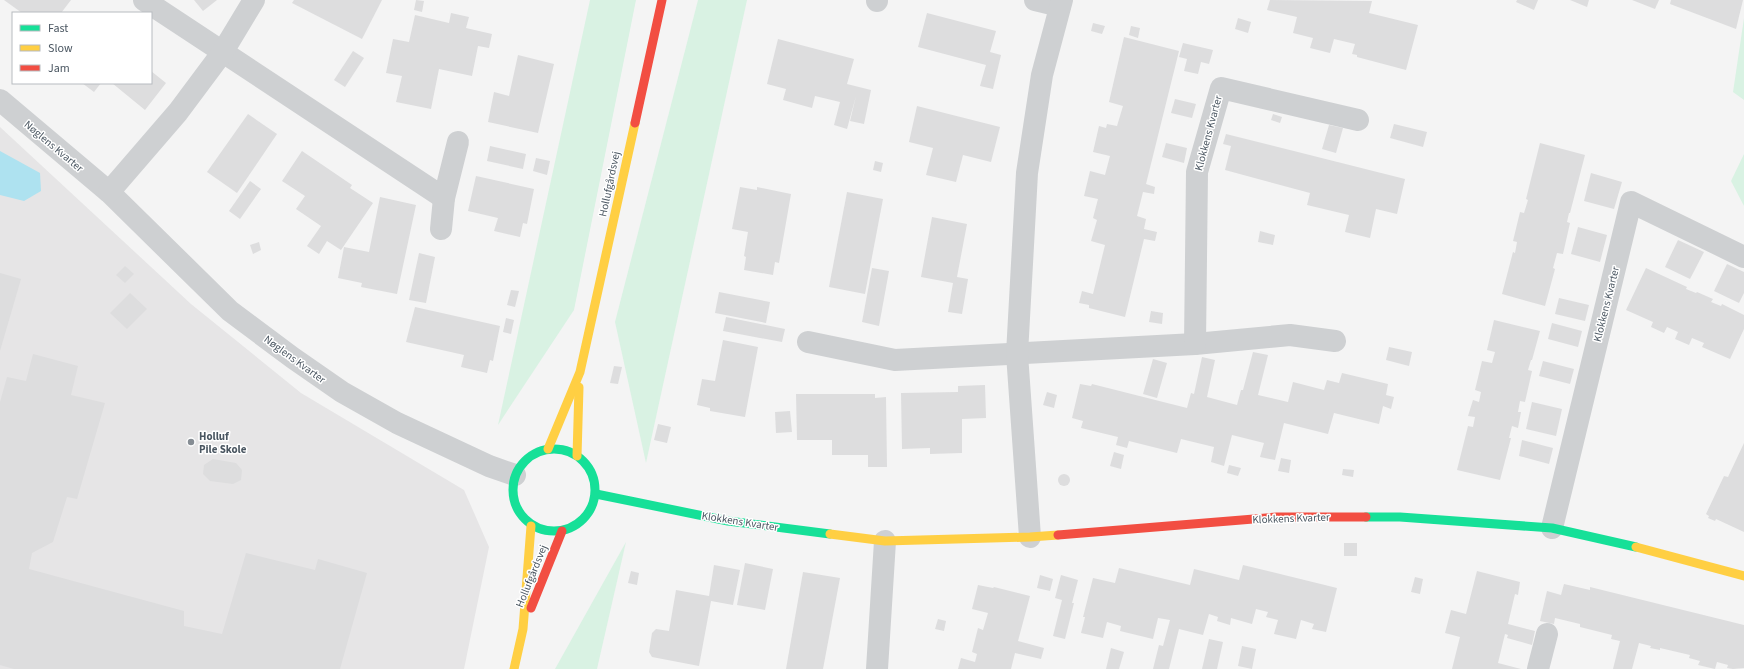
<svg xmlns="http://www.w3.org/2000/svg" width="1744" height="669" font-family="'Source Sans 3',sans-serif">
	<rect width="100%" height="100%" fill="#f4f4f4"/>
	<!-- education -->
	<path fill="#e6e5e6" d="M 0,127 L 191,304 L 301,393 L 464,490 L 489,547 L 464,669 L 0,669 Z"/>
	<!-- green -->
	<g fill="#d9f2e3">
		<path d="M 590,0 L 636,0 L 574,310 L 498,425 Z"/>
		<path d="M 698,0 L 747,0 L 646,463 L 615,322 Z"/>
		<path d="M 1744,18 L 1744,100 L 1733,92 Z"/>
		<path d="M 1744,154 L 1744,206 L 1731,181 Z"/>
		<path d="M 626,542 L 597,669 L 555,669 Z"/>
	</g>
	<!-- water -->
	<path fill="#aee2f0" d="M 0,151 L 40,173 L 41,191 L 24,201 L 0,195 Z"/>
	<!-- building -->
	<g fill="#ddddde">
		<path d="M 4,0 L 71,0 L 61,13 L 22,13 Z"/>
		<path d="M 194,0 L 217,0 L 203,11 Z"/>
		<path d="M 294,0 L 382,0 L 362,39 L 292,3 Z"/>
		<path d="M 416,0 L 424,1 L 422,12 L 414,10 Z"/>
		<path d="M 1270,0 L 1372,1 L 1369,13 L 1418,25 L 1406,70 L 1357,57 L 1357,55 L 1352,54 L 1355,44 L 1334,39 L 1330,53 L 1310,48 L 1313,38 L 1293,33 L 1297,17 L 1267,10 Z"/>
		<path d="M 1517,0 L 1538,0 L 1534,10 L 1516,2 Z"/>
		<path d="M 1570,0 L 1589,0 L 1587,7 Z"/>
		<path d="M 1632,0 L 1659,0 L 1655,9 Z"/>
		<path d="M 1671,0 L 1743,0 L 1736,29 L 1670,4 Z"/>
		<path d="M 451,13 L 469,17 L 466,28 L 492,34 L 489,48 L 478,46 L 472,76 L 439,69 L 431,109 L 396,102 L 402,76 L 386,73 L 393,39 L 409,42 L 415,15 L 449,23 Z"/>
		<path d="M 927,13 L 996,31 L 990,52 L 1001,55 L 993,89 L 980,86 L 986,65 L 918,47 Z"/>
		<path d="M 1238,18 L 1251,22 L 1248,33 L 1235,29 Z"/>
		<path d="M 1093,23 L 1105,26 L 1102,34 L 1091,31 Z"/>
		<path d="M 1131,26 L 1140,28 L 1138,38 L 1129,35 Z"/>
		<path d="M 1124,37 L 1179,51 L 1146,184 L 1155,187 L 1154,194 L 1143,192 L 1137,216 L 1146,219 L 1144,229 L 1157,232 L 1155,241 L 1144,239 L 1125,317 L 1089,308 L 1089,305 L 1079,303 L 1082,291 L 1093,294 L 1105,245 L 1091,241 L 1097,220 L 1093,218 L 1098,199 L 1084,196 L 1090,171 L 1105,175 L 1110,156 L 1093,152 L 1099,126 L 1106,128 L 1107,124 L 1117,126 L 1123,106 L 1109,102 Z"/>
		<path d="M 778,39 L 854,59 L 847,84 L 871,90 L 864,124 L 850,121 L 856,96 L 847,129 L 834,125 L 840,102 L 815,96 L 812,108 L 783,100 L 786,89 L 767,84 Z"/>
		<path d="M 1183,43 L 1213,50 L 1209,64 L 1201,62 L 1198,74 L 1184,71 L 1187,59 L 1179,57 Z"/>
		<path d="M 353,51 L 364,58 L 345,87 L 334,80 Z"/>
		<path d="M 518,55 L 554,64 L 538,133 L 488,122 L 494,92 L 509,96 Z"/>
		<path d="M 151,71 L 166,83 L 145,110 L 112,83 L 151,83 Z"/>
		<path d="M 82,83 L 101,83 L 94,92 Z"/>
		<path d="M 1175,99 L 1196,104 L 1192,118 L 1171,113 Z"/>
		<path d="M 917,106 L 1000,127 L 991,162 L 963,155 L 956,182 L 926,175 L 933,148 L 909,142 Z"/>
		<path d="M 248,114 L 277,134 L 237,193 L 207,172 Z"/>
		<path d="M 1273,114 L 1282,117 L 1280,123 L 1271,120 Z"/>
		<path d="M 1394,124 L 1427,132 L 1423,147 L 1390,138 Z"/>
		<path d="M 1329,125 L 1343,128 L 1336,153 L 1322,149 Z"/>
		<path d="M 1226,134 L 1405,179 L 1397,214 L 1376,209 L 1370,238 L 1345,232 L 1349,215 L 1307,205 L 1310,193 L 1225,170 L 1231,146 L 1223,144 Z"/>
		<path d="M 1166,143 L 1187,148 L 1184,163 L 1162,157 Z"/>
		<path d="M 1540,143 L 1585,155 L 1570,213 L 1569,213 L 1567,222 L 1570,223 L 1563,254 L 1557,253 L 1553,268 L 1555,269 L 1545,306 L 1502,294 L 1513,252 L 1515,253 L 1517,242 L 1513,241 L 1520,212 L 1524,213 L 1528,200 L 1526,199 Z"/>
		<path d="M 490,146 L 526,154 L 523,169 L 487,161 Z"/>
		<path d="M 302,151 L 352,185 L 350,188 L 373,203 L 341,250 L 327,241 L 319,254 L 307,246 L 321,226 L 296,209 L 305,196 L 282,181 Z"/>
		<path d="M 536,158 L 550,161 L 547,175 L 533,171 Z"/>
		<path d="M 875,161 L 883,163 L 881,172 L 873,170 Z"/>
		<path d="M 1591,173 L 1622,182 L 1614,209 L 1584,201 Z"/>
		<path d="M 476,176 L 534,189 L 527,224 L 523,223 L 520,237 L 494,231 L 498,218 L 468,211 Z"/>
		<path d="M 250,181 L 261,189 L 240,219 L 229,211 Z"/>
		<path d="M 740,187 L 757,190 L 757,187 L 791,194 L 779,263 L 775,262 L 773,275 L 744,270 L 746,257 L 744,256 L 748,232 L 732,229 Z"/>
		<path d="M 847,192 L 883,199 L 865,294 L 829,287 Z"/>
		<path d="M 380,197 L 416,205 L 397,294 L 361,287 L 362,283 L 338,278 L 344,247 L 369,252 Z"/>
		<path d="M 932,217 L 967,224 L 957,277 L 968,279 L 962,314 L 948,312 L 953,283 L 921,277 Z"/>
		<path d="M 1578,227 L 1607,235 L 1600,262 L 1571,254 Z"/>
		<path d="M 1260,231 L 1275,235 L 1273,245 L 1258,242 Z"/>
		<path d="M 1678,240 L 1704,252 L 1690,279 L 1665,267 Z"/>
		<path d="M 259,242 L 261,250 L 253,254 L 250,245 Z"/>
		<path d="M 419,253 L 435,257 L 426,303 L 409,300 Z"/>
		<path d="M 1727,264 L 1744,272 L 1744,293 L 1739,303 L 1714,291 Z"/>
		<path d="M 125,266 L 134,274 L 125,283 L 116,275 Z"/>
		<path d="M 872,268 L 889,271 L 879,326 L 862,322 Z"/>
		<path d="M 1646,268 L 1687,287 L 1686,289 L 1696,293 L 1697,292 L 1713,299 L 1711,302 L 1721,306 L 1722,304 L 1744,315 L 1744,329 L 1730,359 L 1702,347 L 1704,343 L 1692,338 L 1689,345 L 1675,339 L 1678,332 L 1667,327 L 1664,333 L 1651,327 L 1653,322 L 1626,310 Z"/>
		<path d="M 0,273 L 21,279 L 0,351 Z"/>
		<path d="M 511,290 L 519,291 L 515,307 L 507,305 Z"/>
		<path d="M 719,292 L 770,302 L 766,323 L 715,313 Z"/>
		<path d="M 130,293 L 147,309 L 127,329 L 110,313 Z"/>
		<path d="M 1559,298 L 1589,305 L 1585,321 L 1555,314 Z"/>
		<path d="M 415,307 L 500,326 L 493,361 L 490,360 L 487,373 L 461,367 L 464,355 L 406,342 Z"/>
		<path d="M 1151,311 L 1163,313 L 1162,324 L 1149,322 Z"/>
		<path d="M 726,317 L 785,329 L 782,342 L 723,331 Z"/>
		<path d="M 506,318 L 514,320 L 511,334 L 503,332 Z"/>
		<path d="M 1494,320 L 1540,331 L 1532,360 L 1531,360 L 1528,370 L 1532,371 L 1525,402 L 1520,401 L 1518,412 L 1521,412 L 1518,428 L 1512,426 L 1509,438 L 1511,438 L 1500,480 L 1457,470 L 1468,426 L 1473,427 L 1475,417 L 1468,416 L 1473,400 L 1479,402 L 1481,392 L 1475,390 L 1482,361 L 1492,363 L 1495,352 L 1487,350 Z"/>
		<path d="M 1552,323 L 1582,331 L 1578,347 L 1548,339 Z"/>
		<path d="M 723,340 L 758,347 L 745,417 L 710,411 L 710,408 L 697,405 L 702,379 L 715,381 Z"/>
		<path d="M 1389,347 L 1412,352 L 1409,366 L 1386,360 Z"/>
		<path d="M 1253,352 L 1268,355 L 1258,395 L 1288,402 L 1293,382 L 1324,390 L 1327,380 L 1339,383 L 1342,373 L 1388,384 L 1386,395 L 1394,397 L 1391,409 L 1383,406 L 1379,424 L 1334,413 L 1328,434 L 1284,423 L 1275,460 L 1260,457 L 1264,443 L 1232,435 L 1224,466 L 1211,462 L 1214,447 L 1181,439 L 1177,453 L 1129,441 L 1127,448 L 1116,445 L 1118,437 L 1081,428 L 1083,421 L 1072,418 L 1080,384 L 1091,386 L 1092,384 L 1187,408 L 1191,393 L 1194,394 L 1202,357 L 1215,360 L 1207,397 L 1237,405 L 1241,390 L 1243,390 Z"/>
		<path d="M 33,354 L 78,366 L 71,395 L 105,403 L 77,499 L 67,497 L 53,542 L 32,553 L 29,569 L 184,611 L 184,626 L 222,634 L 246,553 L 315,570 L 318,559 L 367,573 L 340,669 L 14,669 L 0,665 L 0,402 L 7,377 L 26,381 Z"/>
		<path d="M 1153,359 L 1167,363 L 1157,398 L 1143,394 Z"/>
		<path d="M 1543,361 L 1574,369 L 1570,384 L 1539,376 Z"/>
		<path d="M 614,366 L 622,367 L 618,384 L 610,383 Z"/>
		<path d="M 985,385 L 986,418 L 962,419 L 962,453 L 930,454 L 930,448 L 902,449 L 901,393 L 958,392 L 958,386 Z"/>
		<path d="M 1047,392 L 1057,395 L 1054,408 L 1043,405 Z"/>
		<path d="M 796,394 L 875,394 L 875,398 L 886,397 L 887,467 L 868,467 L 868,455 L 832,455 L 832,440 L 797,440 Z"/>
		<path d="M 1532,402 L 1562,409 L 1556,436 L 1526,429 Z"/>
		<path d="M 790,411 L 792,432 L 776,433 L 775,412 Z"/>
		<path d="M 658,424 L 671,427 L 667,443 L 654,440 Z"/>
		<path d="M 1522,440 L 1553,448 L 1549,464 L 1519,456 Z"/>
		<path d="M 1744,443 L 1744,532 L 1716,519 L 1715,521 L 1708,518 L 1709,516 L 1706,514 L 1724,476 L 1728,477 Z"/>
		<path d="M 1114,452 L 1124,455 L 1121,469 L 1110,466 Z"/>
		<path d="M 1281,458 L 1291,460 L 1289,473 L 1278,471 Z"/>
		<path d="M 213,459 L 236,463 L 242,470 L 241,480 L 233,484 L 210,481 L 203,474 L 204,465 Z"/>
		<path d="M 1229,465 L 1241,468 L 1238,476 L 1227,473 Z"/>
		<path d="M 1343,469 L 1354,470 L 1353,477 L 1342,475 Z"/>
		<circle cx="1064" cy="480" r="6"/>
		<rect x="1344" y="543" width="13" height="13"/>
		<path d="M 745,563 L 773,569 L 765,610 L 737,605 Z"/>
		<path d="M 714,565 L 740,570 L 733,605 L 711,601 L 699,666 L 652,657 L 649,652 L 652,633 L 656,629 L 669,631 L 676,590 L 709,596 Z"/>
		<path d="M 1243,565 L 1337,588 L 1326,632 L 1312,629 L 1314,624 L 1301,620 L 1296,639 L 1274,634 L 1278,620 L 1266,617 L 1268,612 L 1256,609 L 1252,624 L 1231,618 L 1230,625 L 1217,621 L 1218,617 L 1209,614 L 1203,635 L 1179,629 L 1169,669 L 1153,669 L 1159,645 L 1163,646 L 1170,620 L 1158,618 L 1153,639 L 1120,631 L 1121,626 L 1107,622 L 1103,638 L 1081,633 L 1085,617 L 1083,617 L 1093,578 L 1115,583 L 1119,568 L 1190,585 L 1194,569 L 1239,580 Z"/>
		<path d="M 631,571 L 639,573 L 637,585 L 628,583 Z"/>
		<path d="M 1477,571 L 1520,582 L 1518,595 L 1515,594 L 1508,624 L 1535,631 L 1532,645 L 1507,638 L 1508,635 L 1505,634 L 1498,663 L 1521,669 L 1452,669 L 1460,637 L 1445,633 L 1451,610 L 1466,614 Z"/>
		<path d="M 803,572 L 840,578 L 823,669 L 786,669 Z"/>
		<path d="M 1040,575 L 1053,579 L 1050,591 L 1037,588 Z"/>
		<path d="M 1061,575 L 1078,580 L 1072,603 L 1074,603 L 1065,639 L 1053,636 L 1062,600 L 1055,598 Z"/>
		<path d="M 1415,577 L 1423,579 L 1420,594 L 1411,592 Z"/>
		<path d="M 1564,584 L 1590,590 L 1590,587 L 1744,625 L 1744,668 L 1733,669 L 1727,668 L 1728,665 L 1717,662 L 1715,669 L 1698,665 L 1700,661 L 1689,658 L 1690,655 L 1660,648 L 1660,650 L 1650,648 L 1651,646 L 1639,643 L 1632,669 L 1613,669 L 1620,641 L 1611,639 L 1612,635 L 1580,627 L 1580,624 L 1555,618 L 1554,624 L 1540,621 L 1547,591 L 1561,595 Z"/>
		<path d="M 978,585 L 993,588 L 994,587 L 1030,596 L 1018,641 L 1044,648 L 1041,659 L 1015,653 L 1011,669 L 958,669 L 961,658 L 975,662 L 977,654 L 972,652 L 978,628 L 983,630 L 988,613 L 972,609 Z"/>
		<path d="M 938,619 L 946,621 L 944,631 L 935,629 Z"/>
		<path d="M 1209,639 L 1223,642 L 1217,669 L 1202,669 Z"/>
		<path d="M 1242,646 L 1256,649 L 1252,669 L 1238,666 Z"/>
		<path d="M 1111,648 L 1124,652 L 1119,669 L 1106,669 Z"/>
	</g>
	<g fill="none" stroke-linecap="round" stroke-linejoin="round">
		<!-- street -->
		<g stroke="#ced0d2" stroke-width="22">
			<path d="M 144,0 L 444,198"/>
			<path d="M 1035,0 L 1060,6"/>
			<path d="M 877,1 L 877,0"/>
			<path d="M 0,100 L 109,192 L 230,311 L 293,358 L 342,392 L 397,423 L 489,466 L 515,475"/>
			<path d="M 109,192 L 178,112 L 222,53 L 254,0"/>
			<path d="M 441,229 L 444,198 L 458,142"/>
			<path d="M 808,342 L 895,360 L 1195,344 L 1290,335 L 1335,341"/>
			<path d="M 1195,344 L 1197,172 L 1221,88 L 1358,120"/>
			<path d="M 1552,528 L 1631,202 L 1744,257"/>
			<path d="M 1030,537 L 1017,354 L 1027,173 L 1042,75 L 1062,0"/>
			<path d="M 877,669 L 885,541"/>
			<path d="M 1538,669 L 1547,634"/>
		</g>
		<!-- fast -->
		<g stroke="#16e098" stroke-width="9">
			<circle cx="554" cy="490" r="41"/>
			<path d="M 596,494 L 728,521 L 830,534"/>
			<path d="M 1366,517 L 1400,517 L 1552,528 L 1636,547"/>
		</g>
		<!-- slow -->
		<g stroke="#ffcf43" stroke-width="9">
			<path d="M 548,449 L 580,372 L 635,123"/>
			<path d="M 577,456 L 579,387"/>
			<path d="M 830,534 L 885,541 L 1030,537 L 1058,535"/>
			<path d="M 1636,547 L 1744,576"/>
			<path d="M 514,669 L 523,629 L 531,526"/>
		</g>
		<!-- jam -->
		<g stroke="#f24e42" stroke-width="9">
			<path d="M 635,123 L 662,0"/>
			<path d="M 1058,535 L 1277,517 L 1366,517"/>
			<path d="M 531,608 L 562,531"/>
		</g>
	</g>
	<!-- markers -->
	<circle fill="#868d94" stroke="#fff" stroke-width="1.5" cx="191" cy="442" r="4"/>
	<g text-anchor="middle" stroke-width="3" stroke-linejoin="round" paint-order="stroke">
		<!-- street labels -->
		<g font-size="11" fill="#4a5661" stroke="#fff">
			<text transform="translate(1208 133) rotate(-75)" y="4">Klokkens Kvarter</text>
			<text transform="translate(54 146) rotate(40)" y="4">Nøglens Kvarter</text>
			<text transform="translate(609 184) rotate(-78)" y="4">Hollufgårdsvej</text>
			<text transform="translate(1606 304) rotate(-76)" y="4">Klokkens Kvarter</text>
			<text transform="translate(295 359) rotate(36)" y="4">Nøglens Kvarter</text>
			<text transform="translate(1291 518) rotate(-2)" y="4">Klokkens Kvarter</text>
			<text transform="translate(740 521) rotate(9)" y="4">Klokkens Kvarter</text>
			<text transform="translate(531 576) rotate(-68)" y="4">Hollufgårdsvej</text>
		</g>
		<!-- poi labels -->
		<g font-size="11" font-weight="bold" fill="#4a5661" stroke="#fff" text-anchor="start">
			<text x="199" y="440">Holluf<tspan x="199" dy="13">Pile Skole</tspan></text>
		</g>
	</g>
	<!-- legend -->
	<rect x="12" y="12" width="140" height="72" fill="#ffffff" stroke="#b7bbc0"/>
	<rect x="20" y="25" width="20" height="6" fill="#16e098" stroke="#b7bbc0"/>
	<text x="48" y="32" font-size="12" fill="#4a5661">Fast</text>
	<rect x="20" y="45" width="20" height="6" fill="#ffcf43" stroke="#b7bbc0"/>
	<text x="48" y="52" font-size="12" fill="#4a5661">Slow</text>
	<rect x="20" y="65" width="20" height="6" fill="#f24e42" stroke="#b7bbc0"/>
	<text x="48" y="72" font-size="12" fill="#4a5661">Jam</text>
</svg>
